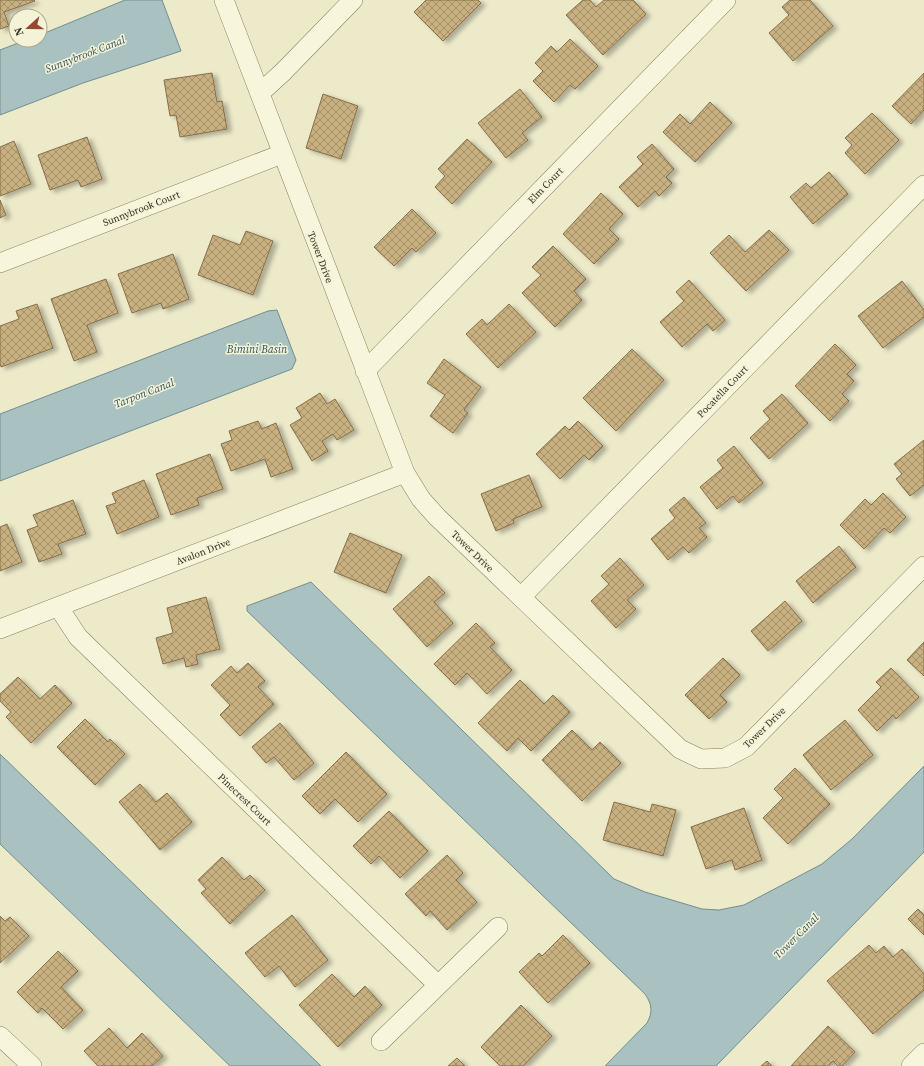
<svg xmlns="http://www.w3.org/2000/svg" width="924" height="1066" font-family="'Source Serif 4',serif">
	<defs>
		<pattern id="building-cross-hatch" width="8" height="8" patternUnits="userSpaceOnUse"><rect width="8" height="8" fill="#c8b081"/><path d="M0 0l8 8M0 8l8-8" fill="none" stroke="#a39069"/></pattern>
		<filter id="shadow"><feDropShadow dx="4.5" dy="2.5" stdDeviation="2" flood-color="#0004"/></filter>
	</defs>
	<rect width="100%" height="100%" fill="#eceac9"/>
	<!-- water -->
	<g fill="#a9c1c0" stroke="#708f8f">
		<path d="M 125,0 L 162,0 L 181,51 L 83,83 L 0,115 L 0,50 L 26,40 L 40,40 L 40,35 Z"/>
		<path d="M 277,310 L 296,360 L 292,369 L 0,481 L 0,414 L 268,311 Z"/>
		<path d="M 311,582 L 614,879 L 645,892 L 702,909 L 719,910 L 744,905 L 822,864 L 852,839 L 924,766 L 924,852 L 716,1066 L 605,1066 L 647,1023 C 653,1012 652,1004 645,994 L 247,611 L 247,606 Z"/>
		<path d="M 0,754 L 321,1066 L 230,1066 L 0,844 Z"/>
	</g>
	<!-- building -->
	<g fill="url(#building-cross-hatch)" stroke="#866e46" filter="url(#shadow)">
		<path d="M 0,0 L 34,0 L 35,1 L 4,12 L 9,26 L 0,29 Z"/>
		<path d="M 426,0 L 478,0 L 481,3 L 443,41 L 414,12 Z"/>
		<path d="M 583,0 L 590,0 L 596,7 L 604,0 L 633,0 L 646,14 L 603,55 L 566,15 Z"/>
		<path d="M 790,0 L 810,0 L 833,26 L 793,61 L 769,33 L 789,15 L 782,7 Z"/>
		<path d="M 570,39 L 598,66 L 575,89 L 570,85 L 554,102 L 533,81 L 543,71 L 535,63 L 551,46 L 557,52 Z"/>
		<path d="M 212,73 L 217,102 L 222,101 L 227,129 L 180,137 L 176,115 L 170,116 L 164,80 Z"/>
		<path d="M 924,73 L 924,110 L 911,124 L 892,106 Z"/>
		<path d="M 520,89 L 542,117 L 522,133 L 528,140 L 506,158 L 478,123 Z"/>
		<path d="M 323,94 L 358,106 L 341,159 L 306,148 Z"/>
		<path d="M 710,102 L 732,123 L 695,162 L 663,132 L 680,114 L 690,124 Z"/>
		<path d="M 872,113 L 899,140 L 865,174 L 845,153 L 852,145 L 845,138 Z"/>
		<path d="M 87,137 L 102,179 L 81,187 L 78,180 L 50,190 L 38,155 Z"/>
		<path d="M 467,139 L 492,162 L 452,204 L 435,187 L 445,176 L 438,169 Z"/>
		<path d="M 14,141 L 31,184 L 0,196 L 0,147 Z"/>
		<path d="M 652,144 L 674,169 L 666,177 L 672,183 L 659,196 L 655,191 L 638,207 L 619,187 L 643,164 L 637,157 Z"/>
		<path d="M 829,172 L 848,194 L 813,224 L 790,197 L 806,183 L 811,188 Z"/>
		<path d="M 601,193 L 623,214 L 609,229 L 619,239 L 594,264 L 563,234 Z"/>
		<path d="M 0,200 L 6,215 L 0,218 Z"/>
		<path d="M 412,209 L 436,233 L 416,252 L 412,248 L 394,266 L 374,247 Z"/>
		<path d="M 769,230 L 789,250 L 746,291 L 710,253 L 729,235 L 745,252 Z"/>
		<path d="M 246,231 L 273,241 L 253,295 L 198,275 L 213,235 L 240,245 Z"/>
		<path d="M 553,246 L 586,279 L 574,291 L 582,300 L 555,327 L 522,293 L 541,275 L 532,267 Z"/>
		<path d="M 173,254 L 189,299 L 163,309 L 161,303 L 132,313 L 118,274 Z"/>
		<path d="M 106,279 L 118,313 L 87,325 L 97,352 L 74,361 L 51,299 Z"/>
		<path d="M 689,280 L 725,320 L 713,331 L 707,324 L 682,347 L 660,322 L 684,301 L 676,292 Z"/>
		<path d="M 902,281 L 924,310 L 924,317 L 883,348 L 858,316 Z"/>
		<path d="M 37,304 L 53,348 L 1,367 L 0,363 L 0,326 L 19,319 L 16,311 Z"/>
		<path d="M 509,304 L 536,332 L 498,368 L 466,334 L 482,319 L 487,325 Z"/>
		<path d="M 835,344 L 856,365 L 847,374 L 854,381 L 842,394 L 849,401 L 830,421 L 795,386 Z"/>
		<path d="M 632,349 L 664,380 L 616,431 L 583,398 Z"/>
		<path d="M 444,359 L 481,387 L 464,410 L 468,413 L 453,433 L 430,416 L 445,395 L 427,383 Z"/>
		<path d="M 320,393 L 327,404 L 335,399 L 354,430 L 337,440 L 333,434 L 322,441 L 328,451 L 312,461 L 290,425 L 302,418 L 296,408 Z"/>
		<path d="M 782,394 L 808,423 L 769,459 L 750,438 L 770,419 L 763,411 Z"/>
		<path d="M 258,421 L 262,429 L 276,423 L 293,469 L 271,477 L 265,459 L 231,471 L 221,444 L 232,440 L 229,431 Z"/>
		<path d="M 578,421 L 603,446 L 589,460 L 584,455 L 560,479 L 536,454 L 565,426 L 569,430 Z"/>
		<path d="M 924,440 L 924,485 L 910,496 L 896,479 L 902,474 L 894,464 Z"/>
		<path d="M 734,446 L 763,483 L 739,503 L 733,496 L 717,509 L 700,487 L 723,468 L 717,460 Z"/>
		<path d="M 210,454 L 223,489 L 197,498 L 199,505 L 171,515 L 156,474 Z"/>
		<path d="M 529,475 L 542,507 L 513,519 L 514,523 L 496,531 L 481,494 Z"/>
		<path d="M 144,480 L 159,517 L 117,534 L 106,506 L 116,503 L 112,493 Z"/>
		<path d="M 883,493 L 906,517 L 890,533 L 884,528 L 864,549 L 840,525 L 865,499 L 871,505 Z"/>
		<path d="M 684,497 L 706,523 L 699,528 L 707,537 L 689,553 L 683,547 L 668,560 L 651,539 L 675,518 L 669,510 Z"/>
		<path d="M 73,500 L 86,534 L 58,544 L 62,554 L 39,562 L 27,530 L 38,526 L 33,515 Z"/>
		<path d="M 7,524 L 22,562 L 0,571 L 0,527 Z"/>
		<path d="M 350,533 L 402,555 L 386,593 L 334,572 Z"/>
		<path d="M 839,546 L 856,567 L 813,603 L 796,581 Z"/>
		<path d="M 620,558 L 644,585 L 627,600 L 636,609 L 616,628 L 591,601 L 609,584 L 601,576 Z"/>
		<path d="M 429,576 L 445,593 L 434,602 L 453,623 L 427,647 L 393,609 Z"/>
		<path d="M 206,597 L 220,649 L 196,655 L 198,664 L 186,667 L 184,658 L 163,664 L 156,638 L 173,633 L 167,608 Z"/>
		<path d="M 785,601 L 802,621 L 768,651 L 751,631 Z"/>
		<path d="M 476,623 L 495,643 L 490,647 L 512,670 L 487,694 L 467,673 L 455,685 L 434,664 Z"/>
		<path d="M 924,642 L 924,676 L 907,660 Z"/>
		<path d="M 723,658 L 740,675 L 720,695 L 727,702 L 709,719 L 685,695 Z"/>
		<path d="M 248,663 L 265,681 L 258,687 L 274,704 L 240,736 L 220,715 L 230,705 L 211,685 L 231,666 L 237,673 Z"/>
		<path d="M 891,668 L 919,697 L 896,719 L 893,715 L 877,731 L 858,710 L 881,687 L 876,682 Z"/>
		<path d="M 18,677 L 40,699 L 55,685 L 72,703 L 31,743 L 6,717 L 11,712 L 0,701 L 0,694 Z"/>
		<path d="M 520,680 L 544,704 L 553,695 L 570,712 L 531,751 L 518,738 L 507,751 L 478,723 Z"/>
		<path d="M 85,719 L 108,742 L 110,739 L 125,754 L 95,785 L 57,747 Z"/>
		<path d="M 845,720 L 873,755 L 831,790 L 803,755 Z"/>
		<path d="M 280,723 L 314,763 L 294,780 L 274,757 L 266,763 L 252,747 Z"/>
		<path d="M 572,730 L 592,750 L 600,742 L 621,763 L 582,801 L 542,760 Z"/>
		<path d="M 346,752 L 387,794 L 358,822 L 335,799 L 320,814 L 302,796 Z"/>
		<path d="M 795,768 L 830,804 L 788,844 L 763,818 L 783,798 L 774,789 Z"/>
		<path d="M 140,784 L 156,802 L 167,793 L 192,822 L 160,850 L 119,802 Z"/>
		<path d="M 614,802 L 650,812 L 652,804 L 676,810 L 663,856 L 603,840 Z"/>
		<path d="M 744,808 L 762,860 L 735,870 L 732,860 L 706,869 L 691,827 Z"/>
		<path d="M 389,811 L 428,851 L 400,878 L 379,856 L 371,864 L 353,846 Z"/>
		<path d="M 447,855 L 463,873 L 456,880 L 477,902 L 447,930 L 430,911 L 426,916 L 405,894 Z"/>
		<path d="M 222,857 L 244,880 L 250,875 L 265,890 L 230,924 L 201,893 L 206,889 L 198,880 Z"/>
		<path d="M 918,909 L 924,915 L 924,935 L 908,919 Z"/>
		<path d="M 292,915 L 328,960 L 295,987 L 279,966 L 265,977 L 245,953 Z"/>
		<path d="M 0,916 L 5,921 L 10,917 L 29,936 L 0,963 Z"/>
		<path d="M 563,935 L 590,963 L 548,1003 L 519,972 L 539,953 L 542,956 Z"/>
		<path d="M 869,945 L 876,953 L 884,946 L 893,957 L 902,949 L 924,974 L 924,990 L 873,1034 L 827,981 Z"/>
		<path d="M 58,951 L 78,971 L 61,987 L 83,1010 L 63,1029 L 42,1008 L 38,1013 L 17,992 Z"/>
		<path d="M 332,974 L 354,997 L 365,986 L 382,1005 L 338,1047 L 299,1005 Z"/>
		<path d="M 521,1005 L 552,1036 L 523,1066 L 500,1066 L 481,1047 Z"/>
		<path d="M 828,1026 L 855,1052 L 842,1066 L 838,1066 L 833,1061 L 828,1066 L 791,1066 Z"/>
		<path d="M 109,1028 L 127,1048 L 142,1033 L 163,1056 L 152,1066 L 98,1066 L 84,1051 Z"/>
		<path d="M 457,1058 L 465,1066 L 448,1066 Z"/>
		<path d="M 767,1061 L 772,1066 L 761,1066 Z"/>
	</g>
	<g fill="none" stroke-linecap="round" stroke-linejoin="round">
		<defs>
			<g id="minor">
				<path d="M 224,0 L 405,473 L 421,499 L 437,517 L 680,749 L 701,759 L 725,758 L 746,747 L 924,566"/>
				<path d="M 260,93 L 283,72 L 353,0"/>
				<path d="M 0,263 L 282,154"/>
				<path d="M 365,371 L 726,0"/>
				<path d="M 521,597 L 924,185"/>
				<path d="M 59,608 L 78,637 L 438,985"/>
				<path d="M 0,629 L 405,473"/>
				<path d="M 0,1036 L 32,1066"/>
				<path d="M 381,1041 L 498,927"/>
				<path d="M 911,1066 L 924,1053"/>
			</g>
		</defs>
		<!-- minor casing -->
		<use href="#minor" stroke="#887e5e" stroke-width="20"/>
		<!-- minor -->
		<use href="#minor" stroke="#f7f6dc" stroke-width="19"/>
	</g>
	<g text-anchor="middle" stroke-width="3" stroke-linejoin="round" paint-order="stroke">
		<!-- street labels -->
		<g font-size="10" fill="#393321" stroke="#f4f3d8">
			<text transform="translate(545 185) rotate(-46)" y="4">Elm Court</text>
			<text transform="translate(141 208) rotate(-21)" y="4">Sunnybrook Court</text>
			<text transform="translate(321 257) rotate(69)" y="4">Tower Drive</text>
			<text transform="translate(722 391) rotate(-46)" y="4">Pocatella Court</text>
			<text transform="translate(203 551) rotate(-21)" y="4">Avalon Drive</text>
			<text transform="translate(473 551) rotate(44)" y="4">Tower Drive</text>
			<text transform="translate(764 727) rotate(-44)" y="4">Tower Drive</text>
			<text transform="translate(245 799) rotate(44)" y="4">Pinecrest Court</text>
		</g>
		<!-- water labels -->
		<g font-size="11" font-style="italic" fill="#315158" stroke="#f4f3d8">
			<text transform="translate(85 54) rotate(-21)" y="4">Sunnybrook Canal</text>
			<text x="257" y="353">Bimini Basin</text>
			<text transform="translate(144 393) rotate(-21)" y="4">Tarpon Canal</text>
			<text transform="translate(796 936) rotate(-45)" y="4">Tower Canal</text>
		</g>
	</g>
	<!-- north arrow -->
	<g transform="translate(28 28) rotate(249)"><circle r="19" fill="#f4f3d8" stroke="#a9a68f"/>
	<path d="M0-3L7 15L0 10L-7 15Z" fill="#934932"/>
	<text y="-6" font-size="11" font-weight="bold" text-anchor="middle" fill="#393321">N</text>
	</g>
</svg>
